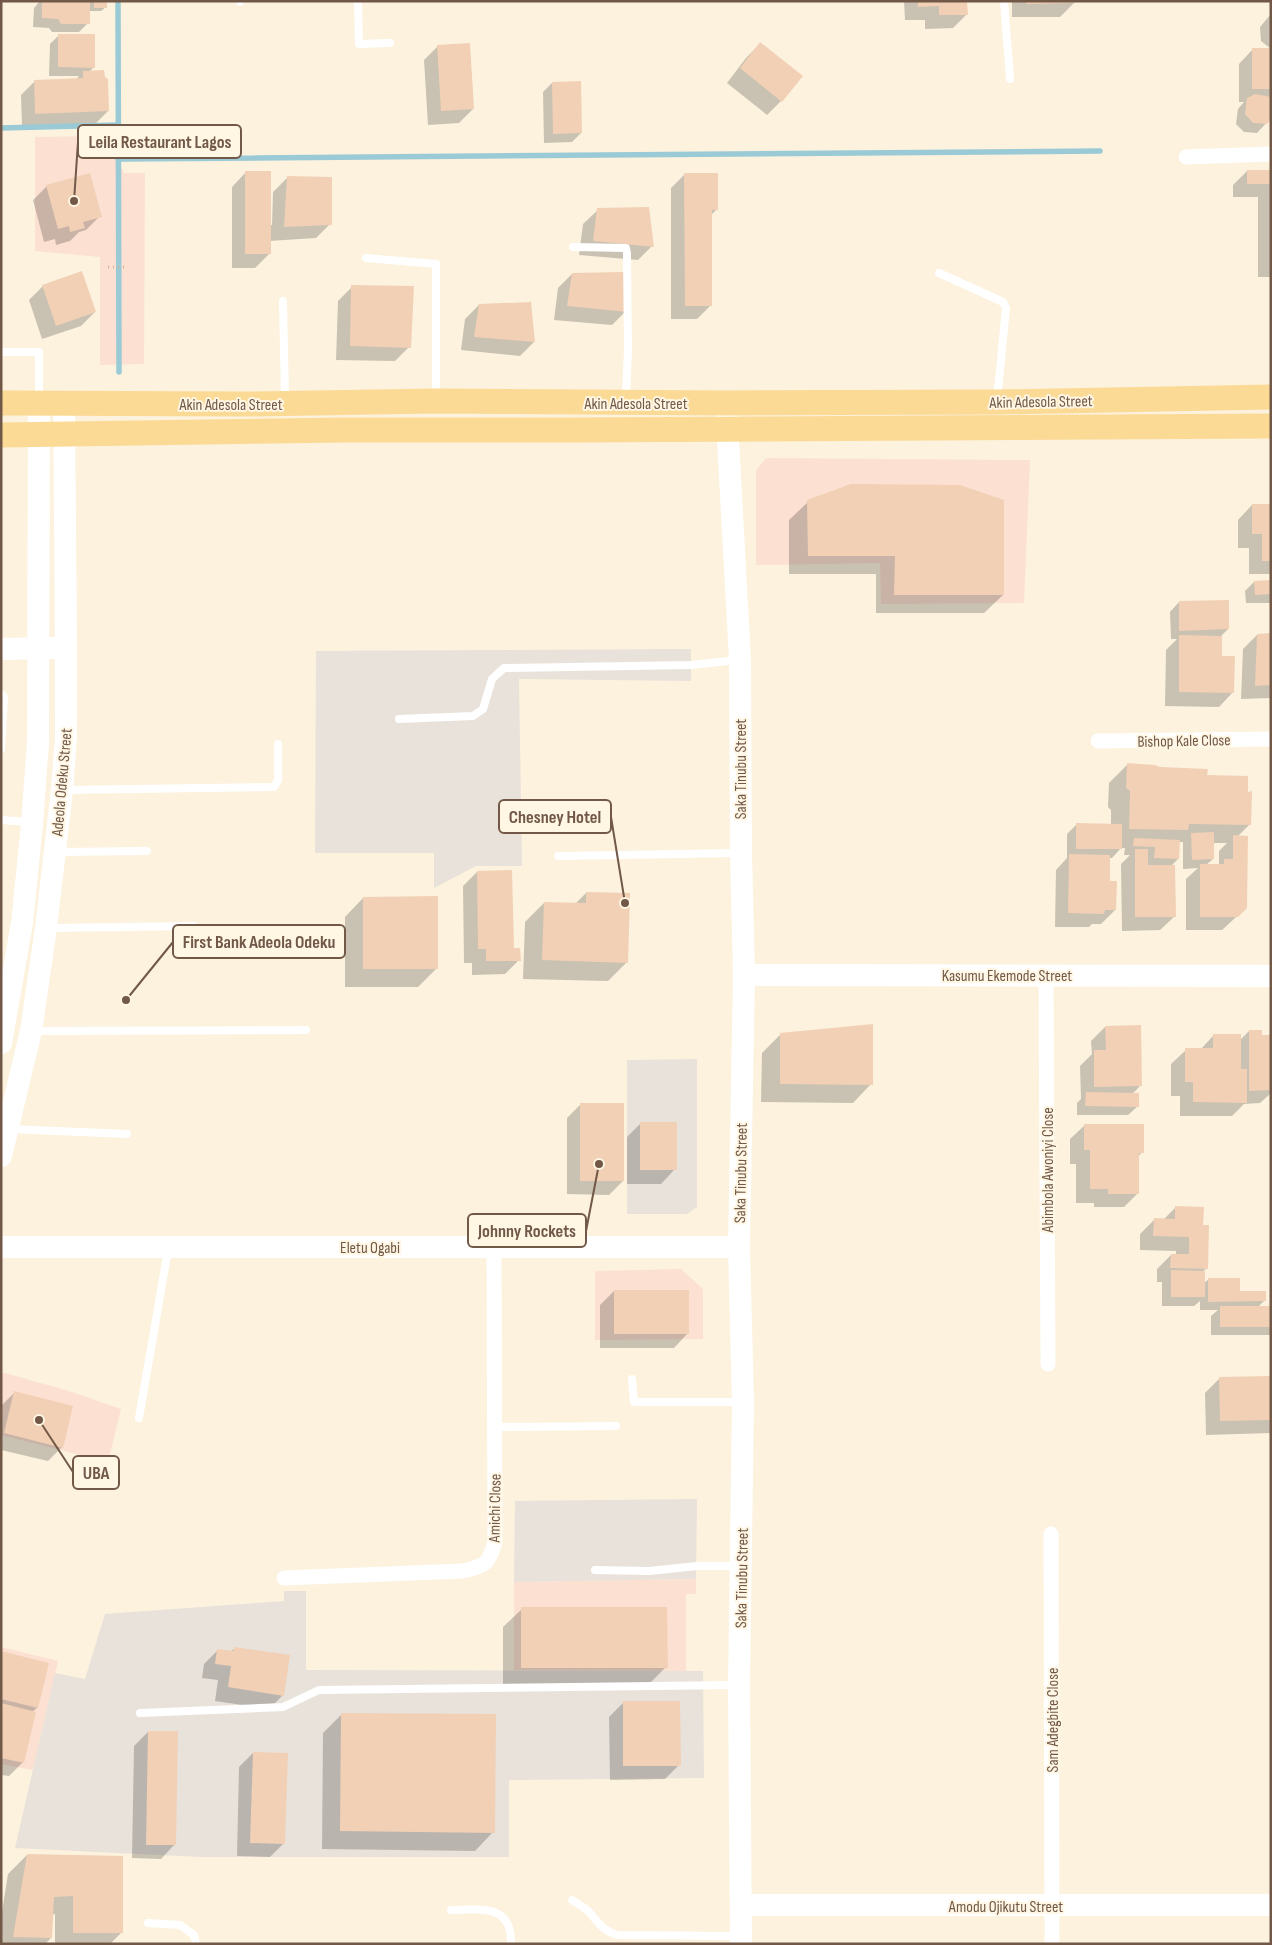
<svg xmlns="http://www.w3.org/2000/svg" width="1272" height="1945" font-family="'Sofia Sans Condensed',sans-serif">
	<rect width="100%" height="100%" fill="#fcf2de"/>
	<!-- commercial -->
	<g fill="#fce0d1">
		<path d="M 106,136 L 124,173 L 145,173 L 144,364 L 100,365 L 100,257 L 35,251 L 35,137 Z"/>
		<path d="M 766,458 L 1030,460 L 1024,603 L 881,604 L 880,563 L 756,565 L 756,470 Z"/>
		<path d="M 681,1269 L 703,1289 L 703,1339 L 595,1340 L 595,1271 Z"/>
		<path d="M 1,1372 L 69,1391 L 121,1409 L 108,1462 L 1,1435 Z"/>
		<path d="M 696,1579 L 696,1594 L 686,1594 L 686,1671 L 514,1670 L 514,1582 Z"/>
		<path d="M 1,1647 L 58,1661 L 33,1770 L 1,1764 Z"/>
	</g>
	<!-- industrial -->
	<g fill="#e9e2da">
		<path d="M 691,649 L 691,681 L 519,679 L 522,866 L 476,866 L 434,888 L 434,853 L 315,853 L 316,651 Z"/>
		<path d="M 697,1059 L 697,1207 L 687,1214 L 627,1214 L 627,1060 Z"/>
		<path d="M 697,1499 L 696,1579 L 514,1582 L 515,1501 Z"/>
		<path d="M 284,1591 L 306,1591 L 306,1670 L 703,1671 L 704,1778 L 509,1780 L 509,1857 L 201,1857 L 15,1848 L 55,1673 L 85,1679 L 105,1614 L 284,1601 Z"/>
	</g>
	<!-- shadow -->
	<g fill="#0003" fill-rule="evenodd">
		<path d="M 40,1 L 106,1 L 106,7 L 101,11 L 88,11 L 88,23 L 79,32 L 52,32 L 49,28 L 33,27 L 34,8 Z"/>
		<path d="M 904,1 L 966,1 L 967,14 L 953,28 L 925,29 L 925,20 L 905,20 Z"/>
		<path d="M 1012,1 L 1074,1 L 1074,3 L 1060,17 L 1012,17 Z"/>
		<path d="M 1271,14 L 1271,49 L 1261,41 L 1260,27 Z"/>
		<path d="M 59,35 L 94,67 L 89,72 L 108,111 L 94,125 L 22,127 L 21,95 L 35,81 L 76,80 L 79,76 L 49,76 L 50,44 Z"/>
		<path d="M 760,44 L 781,101 L 767,115 L 727,83 L 746,58 Z"/>
		<path d="M 438,46 L 473,109 L 459,123 L 428,125 L 424,60 Z"/>
		<path d="M 1253,49 L 1271,49 L 1271,118 L 1257,133 L 1244,132 L 1236,124 L 1238,109 L 1244,102 L 1239,102 L 1239,64 Z"/>
		<path d="M 552,83 L 581,133 L 572,142 L 544,143 L 543,92 Z"/>
		<path d="M 1247,171 L 1271,171 L 1271,277 L 1258,277 L 1258,197 L 1233,197 L 1233,185 Z"/>
		<path d="M 246,172 L 269,225 L 272,225 L 273,192 L 287,178 L 330,224 L 316,238 L 269,241 L 269,254 L 255,268 L 232,268 L 232,187 Z"/>
		<path d="M 685,174 L 717,209 L 710,216 L 711,305 L 697,319 L 671,319 L 671,188 Z"/>
		<path d="M 47,186 L 100,216 L 86,230 L 79,232 L 70,241 L 56,245 L 55,239 L 44,242 L 33,200 Z"/>
		<path d="M 598,210 L 652,246 L 638,260 L 579,255 L 583,224 Z"/>
		<path d="M 572,274 L 626,311 L 612,325 L 554,320 L 558,288 Z"/>
		<path d="M 43,286 L 95,312 L 81,326 L 42,339 L 29,300 Z"/>
		<path d="M 352,287 L 409,347 L 395,361 L 336,360 L 338,301 Z"/>
		<path d="M 529,304 L 534,342 L 520,356 L 461,350 L 465,319 L 479,305 Z"/>
		<path d="M 808,502 L 1003,595 L 984,613 L 876,613 L 876,574 L 789,574 L 789,520 Z"/>
		<path d="M 1252,505 L 1271,506 L 1271,574 L 1249,574 L 1249,548 L 1238,548 L 1238,520 Z"/>
		<path d="M 1254,582 L 1271,582 L 1271,603 L 1246,603 L 1245,591 Z"/>
		<path d="M 1179,602 L 1228,629 L 1221,636 L 1221,657 L 1233,692 L 1219,707 L 1165,706 L 1166,650 L 1177,639 L 1171,639 L 1170,612 Z"/>
		<path d="M 1271,634 L 1271,698 L 1241,699 L 1243,649 L 1257,635 Z"/>
		<path d="M 1128,764 L 1206,776 L 1250,824 L 1237,837 L 1246,908 L 1222,930 L 1186,930 L 1186,879 L 1198,868 L 1183,869 L 1183,842 L 1178,842 L 1178,859 L 1171,866 L 1175,916 L 1160,930 L 1122,931 L 1121,864 L 1130,855 L 1124,855 L 1125,848 L 1121,848 L 1112,858 L 1109,858 L 1108,883 L 1115,910 L 1101,924 L 1092,924 L 1089,927 L 1055,927 L 1056,870 L 1067,858 L 1067,834 L 1076,825 L 1111,825 L 1111,810 L 1108,807 L 1109,783 ZM 1213,843 L 1227,843 L 1219,851 L 1219,865 L 1206,865 L 1213,859 Z"/>
		<path d="M 477,872 L 519,960 L 505,974 L 472,975 L 472,963 L 464,963 L 463,886 Z"/>
		<path d="M 586,893 L 627,962 L 608,981 L 523,979 L 525,922 L 544,903 L 575,904 Z"/>
		<path d="M 363,898 L 437,968 L 418,987 L 345,987 L 345,917 Z"/>
		<path d="M 1105,1027 L 1141,1085 L 1132,1094 L 1138,1106 L 1128,1115 L 1077,1115 L 1077,1103 L 1081,1099 L 1080,1066 L 1092,1054 L 1091,1041 Z"/>
		<path d="M 1249,1031 L 1261,1036 L 1271,1036 L 1271,1093 L 1260,1103 L 1244,1104 L 1232,1116 L 1180,1116 L 1180,1096 L 1171,1096 L 1171,1064 L 1186,1050 L 1200,1050 L 1213,1036 L 1240,1040 Z"/>
		<path d="M 781,1034 L 871,1084 L 853,1103 L 761,1102 L 762,1053 Z"/>
		<path d="M 581,1104 L 623,1181 L 609,1195 L 567,1194 L 567,1118 Z"/>
		<path d="M 641,1123 L 675,1169 L 661,1184 L 627,1184 L 627,1137 Z"/>
		<path d="M 1085,1125 L 1142,1152 L 1138,1157 L 1138,1193 L 1124,1207 L 1094,1207 L 1094,1203 L 1076,1203 L 1076,1164 L 1070,1164 L 1070,1139 Z"/>
		<path d="M 1176,1207 L 1202,1226 L 1206,1269 L 1203,1271 L 1203,1284 L 1209,1279 L 1264,1301 L 1258,1307 L 1271,1307 L 1271,1335 L 1211,1335 L 1211,1316 L 1218,1310 L 1200,1310 L 1200,1301 L 1194,1306 L 1162,1306 L 1162,1282 L 1157,1282 L 1157,1269 L 1171,1255 L 1176,1255 L 1176,1251 L 1140,1250 L 1140,1234 L 1154,1220 L 1163,1220 Z"/>
		<path d="M 614,1291 L 688,1333 L 674,1348 L 600,1348 L 600,1305 Z"/>
		<path d="M 1271,1377 L 1271,1433 L 1206,1435 L 1205,1393 L 1220,1378 Z"/>
		<path d="M 14,1393 L 62,1447 L 48,1461 L 1,1450 L 1,1406 Z"/>
		<path d="M 522,1609 L 666,1667 L 647,1686 L 503,1687 L 503,1627 Z"/>
		<path d="M 235,1648 L 283,1695 L 269,1709 L 215,1701 L 218,1680 L 202,1678 L 204,1664 L 218,1650 L 231,1652 Z"/>
		<path d="M 1,1652 L 37,1708 L 32,1712 L 23,1762 L 9,1776 L 1,1775 Z"/>
		<path d="M 623,1703 L 679,1765 L 665,1779 L 610,1780 L 609,1717 Z"/>
		<path d="M 342,1714 L 493,1832 L 475,1851 L 322,1849 L 323,1733 Z"/>
		<path d="M 148,1732 L 175,1844 L 161,1859 L 132,1858 L 134,1746 Z"/>
		<path d="M 253,1753 L 284,1843 L 270,1857 L 237,1856 L 239,1767 Z"/>
		<path d="M 27,1855 L 122,1932 L 110,1944 L 55,1944 L 55,1914 L 52,1915 L 51,1938 L 45,1944 L 1,1944 L 1,1918 L 8,1874 Z"/>
	</g>
	<g fill="none" stroke-linecap="round" stroke-linejoin="round">
		<!-- stream -->
		<g stroke="#9acad6" stroke-width="5.5">
			<path d="M 118,1 L 119,372"/>
			<path d="M 1,128 L 118,125"/>
			<path d="M 118,159 L 1100,151"/>
		</g>
	</g>
	<!-- building -->
	<g fill="#f1d0b6">
		<path d="M 42,1 L 90,1 L 90,24 L 61,24 L 58,19 L 42,18 Z"/>
		<rect x="94" y="1" width="13" height="7"/>
		<path d="M 918,1 L 967,1 L 968,15 L 939,15 L 939,6 L 918,7 Z"/>
		<path d="M 1026,1 L 1075,1 L 1075,3 L 1026,4 Z"/>
		<path d="M 58,34 L 95,34 L 95,68 L 58,67 Z"/>
		<path d="M 760,42 L 803,76 L 782,102 L 740,68 Z"/>
		<path d="M 470,43 L 474,109 L 441,111 L 437,45 Z"/>
		<rect x="1252" y="48" width="19" height="41"/>
		<path d="M 104,70 L 105,77 L 108,79 L 109,111 L 35,114 L 34,80 L 83,78 L 83,71 Z"/>
		<path d="M 581,81 L 582,133 L 553,134 L 552,82 Z"/>
		<path d="M 1255,94 L 1271,97 L 1271,120 L 1267,124 L 1253,123 L 1245,114 L 1247,98 Z"/>
		<rect x="1247" y="170" width="24" height="14"/>
		<rect x="245" y="171" width="26" height="83"/>
		<path d="M 90,173 L 102,217 L 83,222 L 85,228 L 70,232 L 69,226 L 58,229 L 46,185 Z"/>
		<path d="M 684,173 L 718,173 L 718,210 L 712,210 L 712,306 L 685,306 Z"/>
		<path d="M 287,176 L 332,177 L 332,225 L 284,227 Z"/>
		<path d="M 649,207 L 654,247 L 593,241 L 597,208 Z"/>
		<path d="M 82,271 L 96,312 L 56,326 L 42,285 Z"/>
		<path d="M 624,272 L 627,312 L 567,306 L 572,273 Z"/>
		<path d="M 351,285 L 414,286 L 411,348 L 350,346 Z"/>
		<path d="M 531,302 L 535,342 L 474,337 L 479,304 Z"/>
		<path d="M 851,484 L 960,485 L 1004,500 L 1004,595 L 894,595 L 895,556 L 808,556 L 807,500 Z"/>
		<path d="M 1252,504 L 1271,504 L 1271,561 L 1262,561 L 1262,534 L 1252,534 Z"/>
		<path d="M 1271,580 L 1271,594 L 1255,595 L 1254,581 Z"/>
		<path d="M 1229,600 L 1229,629 L 1179,631 L 1179,601 Z"/>
		<path d="M 1271,633 L 1271,685 L 1255,686 L 1257,634 Z"/>
		<path d="M 1179,635 L 1222,636 L 1222,656 L 1235,656 L 1234,693 L 1179,692 Z"/>
		<path d="M 1127,763 L 1155,765 L 1160,767 L 1208,769 L 1207,775 L 1248,776 L 1248,792 L 1252,791 L 1251,825 L 1189,824 L 1188,830 L 1129,829 L 1130,791 L 1126,788 Z"/>
		<path d="M 1076,823 L 1122,824 L 1122,849 L 1076,849 Z"/>
		<path d="M 1214,832 L 1214,859 L 1192,860 L 1191,833 Z"/>
		<path d="M 1233,835 L 1248,836 L 1247,908 L 1238,917 L 1200,917 L 1200,864 L 1224,864 L 1224,859 L 1233,859 Z"/>
		<path d="M 1134,838 L 1180,840 L 1179,859 L 1154,858 L 1155,847 L 1133,846 Z"/>
		<path d="M 1135,849 L 1148,849 L 1148,865 L 1175,865 L 1176,917 L 1135,917 Z"/>
		<path d="M 1069,854 L 1110,855 L 1110,881 L 1117,881 L 1116,910 L 1105,910 L 1104,914 L 1068,913 Z"/>
		<path d="M 512,870 L 514,948 L 520,948 L 521,961 L 486,961 L 486,949 L 478,949 L 477,871 Z"/>
		<path d="M 586,892 L 630,893 L 628,963 L 542,960 L 544,902 L 586,903 Z"/>
		<path d="M 438,896 L 438,969 L 363,969 L 363,897 Z"/>
		<path d="M 873,1024 L 873,1085 L 780,1084 L 780,1033 Z"/>
		<path d="M 1141,1025 L 1142,1086 L 1094,1087 L 1094,1050 L 1106,1050 L 1105,1026 Z"/>
		<path d="M 1249,1030 L 1262,1030 L 1262,1035 L 1271,1035 L 1271,1090 L 1249,1091 Z"/>
		<path d="M 1213,1034 L 1241,1034 L 1241,1069 L 1247,1069 L 1247,1103 L 1193,1102 L 1193,1082 L 1185,1082 L 1185,1048 L 1213,1048 Z"/>
		<path d="M 1086,1092 L 1139,1093 L 1139,1107 L 1085,1106 Z"/>
		<rect x="580" y="1103" width="44" height="78"/>
		<rect x="640" y="1122" width="37" height="48"/>
		<path d="M 1084,1124 L 1144,1124 L 1144,1153 L 1139,1153 L 1139,1194 L 1108,1194 L 1108,1189 L 1090,1189 L 1090,1150 L 1084,1150 Z"/>
		<path d="M 1175,1206 L 1204,1207 L 1203,1225 L 1209,1225 L 1208,1269 L 1170,1268 L 1171,1254 L 1189,1254 L 1189,1237 L 1153,1236 L 1154,1218 L 1175,1219 Z"/>
		<path d="M 1171,1270 L 1205,1271 L 1205,1297 L 1171,1297 Z"/>
		<path d="M 1208,1278 L 1240,1278 L 1240,1291 L 1266,1291 L 1266,1301 L 1208,1302 Z"/>
		<rect x="614" y="1290" width="75" height="44"/>
		<rect x="1220" y="1306" width="51" height="21"/>
		<path d="M 1271,1376 L 1271,1420 L 1220,1421 L 1219,1377 Z"/>
		<path d="M 14,1391 L 73,1406 L 63,1448 L 4,1433 Z"/>
		<path d="M 521,1607 L 667,1607 L 668,1668 L 521,1668 Z"/>
		<path d="M 234,1647 L 290,1655 L 284,1696 L 228,1687 L 231,1666 L 215,1664 L 217,1649 L 234,1651 Z"/>
		<path d="M 1,1651 L 49,1663 L 38,1708 L 1,1699 Z"/>
		<path d="M 623,1701 L 680,1701 L 681,1766 L 623,1766 Z"/>
		<path d="M 1,1703 L 36,1712 L 24,1763 L 1,1758 Z"/>
		<path d="M 341,1713 L 496,1714 L 495,1833 L 340,1831 Z"/>
		<path d="M 148,1731 L 178,1731 L 176,1845 L 146,1845 Z"/>
		<path d="M 253,1752 L 288,1753 L 285,1844 L 250,1843 Z"/>
		<path d="M 27,1854 L 123,1856 L 123,1933 L 73,1933 L 73,1896 L 54,1897 L 52,1938 L 13,1937 Z"/>
	</g>
	<g fill="none" stroke-linecap="round" stroke-linejoin="round">
		<!-- path -->
		<path stroke="#d5b49a" stroke-width="3" stroke-dasharray="1 4" stroke-linecap="butt" d="M 108,267 L 124,267"/>
		<!-- lane -->
		<g stroke="#fff" stroke-width="8">
			<path d="M 358,1 L 359,44 L 390,43"/>
			<path d="M 1004,1 L 1010,79"/>
			<path d="M 240,2 L 240,1"/>
			<path d="M 573,247 L 626,248 L 627,253 L 628,350 L 626,398"/>
			<path d="M 366,258 L 436,264 L 436,397"/>
			<path d="M 939,273 L 1003,302 L 1006,308 L 997,400"/>
			<path d="M 283,301 L 285,399"/>
			<path d="M 1,352 L 39,352 L 39,401"/>
			<path d="M 1,694 L 4,697 L 1,749"/>
			<path d="M 399,719 L 473,716 L 483,709 L 492,679 L 504,668 L 691,665 L 738,660"/>
			<path d="M 64,790 L 274,787 L 278,780 L 278,744"/>
			<path d="M 1,820 L 29,822"/>
			<path d="M 56,852 L 147,851"/>
			<path d="M 558,856 L 739,853"/>
			<path d="M 48,928 L 194,926"/>
			<path d="M 33,1031 L 306,1030"/>
			<path d="M 10,1129 L 127,1134"/>
			<path d="M 632,1379 L 634,1402 L 741,1402"/>
			<path d="M 139,1418 L 168,1250"/>
			<path d="M 495,1427 L 616,1426"/>
			<path d="M 595,1570 L 649,1571 L 697,1566 L 738,1566"/>
			<path d="M 140,1713 L 283,1707 L 319,1690 L 737,1685"/>
			<path d="M 572,1900 C 578,1904 584,1907 589,1912 C 599,1923 603,1931 618,1935 L 739,1936"/>
			<path d="M 451,1910 C 481,1910 512,1903 511,1944"/>
			<path d="M 148,1923 L 180,1925 L 194,1935 L 196,1944"/>
		</g>
		<!-- street -->
		<g stroke="#fff" stroke-width="15">
			<path d="M 1186,157 L 1271,154"/>
			<path d="M 1098,741 L 1271,739"/>
			<path d="M 1046,975 L 1048,1364"/>
			<path d="M 1051,1534 L 1052,1944"/>
			<path d="M 284,1578 L 463,1571 C 486,1565 488,1565 495,1542 L 494,1247"/>
		</g>
		<!-- secondary -->
		<g stroke="#fff" stroke-width="22">
			<path d="M 726,403 L 740,660 L 741,853 L 744,975 L 739,1247 L 743,1402 L 739,1685 L 741,1944"/>
			<path d="M 1,649 L 53,648"/>
			<path d="M 744,975 L 1271,976"/>
			<path d="M 1,1043 L 22,923 L 32,824 L 38,743 L 39,403"/>
			<path d="M 1,1156 L 31,1031 L 46,928 L 62,790 L 66,738 L 66,648 L 64,403"/>
			<path d="M 1,1247 L 739,1247"/>
			<path d="M 742,1905 L 1271,1905"/>
		</g>
		<!-- primary -->
		<g stroke="#fbda96" stroke-width="25">
			<path d="M 1,403 L 249,404 L 436,401 L 726,403 L 997,402 L 1271,397"/>
			<path d="M 1,435 L 345,430 L 575,430 L 1271,426"/>
		</g>
	</g>
	<g text-anchor="middle" stroke-width="4" stroke-linejoin="round" paint-order="stroke">
		<!-- street labels -->
		<g font-size="16" fill="#715847" stroke="#fff6e4">
			<text transform="translate(1041 401) rotate(-1)" y="6">Akin Adesola Street</text>
			<text x="636" y="409">Akin Adesola Street</text>
			<text x="231" y="410">Akin Adesola Street</text>
			<text transform="translate(1184 740) rotate(-1)" y="6">Bishop Kale Close</text>
			<text transform="translate(740 769) rotate(-90)" y="6">Saka Tinubu Street</text>
			<text transform="translate(61 782) rotate(-85)" y="6">Adeola Odeku Street</text>
			<text x="1007" y="981">Kasumu Ekemode Street</text>
			<text transform="translate(1047 1170) rotate(-90)" y="6">Abimbola Awoniyi Close</text>
			<text transform="translate(740 1173) rotate(-89)" y="6">Saka Tinubu Street</text>
			<text x="370" y="1253">Eletu Ogabi</text>
			<text transform="translate(494 1508) rotate(-89)" y="6">Amichi Close</text>
			<text transform="translate(741 1578) rotate(-89)" y="6">Saka Tinubu Street</text>
			<text transform="translate(1052 1720) rotate(-90)" y="6">Sam Adegbite Close</text>
			<text x="1006" y="1912">Amodu Ojikutu Street</text>
		</g>
	</g>
	<!-- callouts -->
	<path fill="none" stroke="#715847" stroke-width="2" d="M74 201L78 142M625 903L611 817M126 1000L173 942M599 1164L586 1231M39 1420L73 1472"/>
	<g fill="#715847" stroke="#fff6e4" stroke-width="2">
		<circle cx="74" cy="201" r="5"/>
		<circle cx="625" cy="903" r="5"/>
		<circle cx="126" cy="1000" r="5"/>
		<circle cx="599" cy="1164" r="5"/>
		<circle cx="39" cy="1420" r="5"/>
	</g>
	<g fill="#fff6e4" stroke="#715847" stroke-width="2">
		<rect x="78" y="125" width="163" height="33" rx="5"/>
		<rect x="499" y="800" width="112" height="33" rx="5"/>
		<rect x="173" y="925" width="172" height="33" rx="5"/>
		<rect x="468" y="1214" width="118" height="33" rx="5"/>
		<rect x="73" y="1456" width="46" height="33" rx="5"/>
	</g>
	<g font-size="18" text-anchor="middle" font-weight="bold" fill="#715847">
		<text x="160" y="148">Leila Restaurant Lagos</text>
		<text x="555" y="823">Chesney Hotel</text>
		<text x="259" y="948">First Bank Adeola Odeku</text>
		<text x="527" y="1237">Johnny Rockets</text>
		<text x="96" y="1479">UBA</text>
	</g>
	<!-- border -->
	<rect width="1272" height="1945" fill="none" stroke="#715847" stroke-width="5"/>
</svg>
